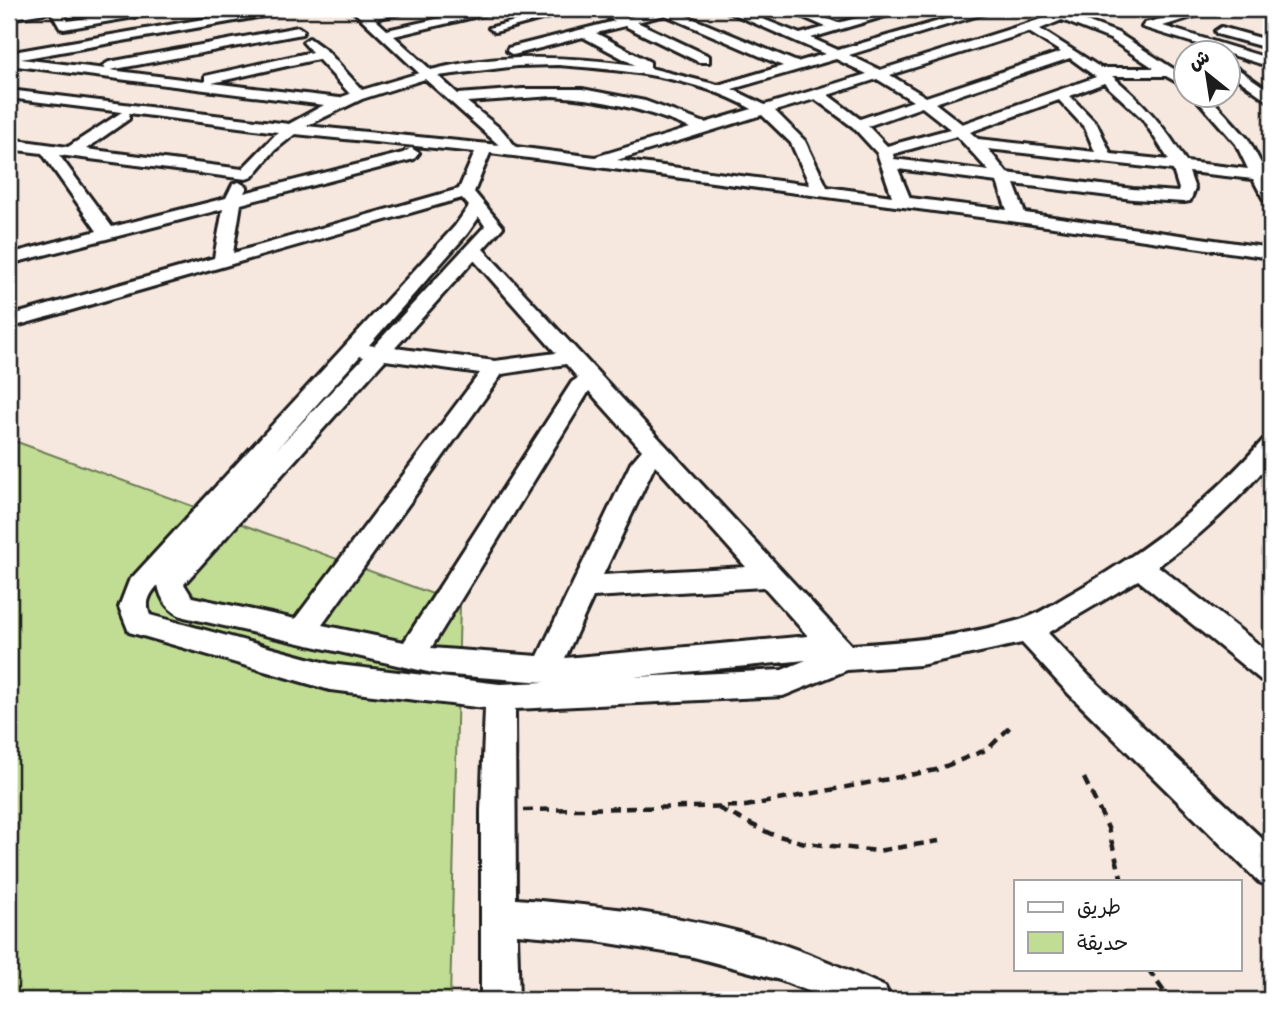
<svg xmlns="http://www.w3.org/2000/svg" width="1280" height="1009" font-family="'Gochi Hand','Playpen Sans Arabic',sans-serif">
	<rect width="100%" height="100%" fill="#f6e8de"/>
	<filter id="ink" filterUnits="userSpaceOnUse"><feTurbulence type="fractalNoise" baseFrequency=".0143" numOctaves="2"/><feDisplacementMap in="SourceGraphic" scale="14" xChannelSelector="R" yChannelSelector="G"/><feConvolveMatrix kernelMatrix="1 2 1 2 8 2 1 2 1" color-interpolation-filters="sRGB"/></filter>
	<g filter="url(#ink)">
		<!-- green -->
		<path fill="#c1dd94" stroke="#6e7c58" stroke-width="2" d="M 9,439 L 460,604 L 450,1000 L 9,1000 Z"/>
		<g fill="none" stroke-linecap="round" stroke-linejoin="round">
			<defs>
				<g id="minor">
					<path d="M 27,9 L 61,9 L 68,21 L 139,9 L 164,9 L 158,13 L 64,29 L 60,28 L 51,12 L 9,19 L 9,11 Z"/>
					<path d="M 261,9 L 286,9 L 280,13 L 21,59 L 106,69 L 102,66 L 109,62 L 298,27 L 304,31 L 302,34 L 110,70 L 205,82 L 205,76 L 312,52 L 303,42 L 309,38 L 327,51 L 362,90 L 419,73 L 351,9 L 364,9 L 368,13 L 391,9 L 413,9 L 411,11 L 375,19 L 387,30 L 481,9 L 501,9 L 499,11 L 394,36 L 431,70 C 497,53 568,56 635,65 L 583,37 L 513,55 L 507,51 L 508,48 L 615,21 L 594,9 L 609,9 L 628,18 L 654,9 L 681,9 L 677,12 L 797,62 L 825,54 L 722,9 L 738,9 L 800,34 L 826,27 L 785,9 L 801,9 L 838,23 L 891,9 L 909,9 L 811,38 L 838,50 L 981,9 L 999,9 L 849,55 L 880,70 L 1051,16 L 1052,11 L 1109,9 L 1081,19 L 1118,33 L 1186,77 L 1186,87 L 1166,76 L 1112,76 C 1142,101 1166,127 1186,162 L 1248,169 L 1236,144 L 1192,94 L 1207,94 L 1248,139 L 1265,171 L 1271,171 L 1271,203 L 1265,202 L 1253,179 L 1189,172 L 1195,189 L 1190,201 L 1184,202 L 1133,199 L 1014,184 L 1025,213 L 1271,248 L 1271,258 L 1018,222 L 490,153 L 474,192 L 503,227 L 483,249 L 851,645 C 908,642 965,636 1020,620 C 1038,615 1056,602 1072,593 C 1145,552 1208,503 1263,440 L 1271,438 L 1271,461 C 1238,501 1200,536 1158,566 L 1271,654 L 1271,683 L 1261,680 L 1138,580 L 1048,633 L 1089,676 L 1271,847 L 1271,887 L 1259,882 L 1069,694 L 1022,643 L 920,665 L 847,670 L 783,696 L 515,709 L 516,899 C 605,906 695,916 781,944 C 816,956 851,971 885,987 L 891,1000 L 831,1000 L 780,980 L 690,956 L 596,941 L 517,934 L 519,1000 L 481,1000 L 481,811 L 485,708 L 330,690 L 129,632 L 119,607 L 129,581 L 455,226 L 469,206 L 462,198 L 9,328 L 9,316 L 214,258 L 223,209 L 9,264 L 9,254 L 97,231 L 42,153 L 9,149 L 9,139 L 68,147 L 122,112 L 9,98 L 9,90 L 289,124 L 324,105 L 9,65 L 9,57 L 15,58 L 13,55 L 19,51 ZM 665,15 L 783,66 L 718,85 L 650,68 L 650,62 L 596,33 L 625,26 L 699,62 L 709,62 L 709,56 L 637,22 ZM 1062,20 L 1110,39 L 1154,68 L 1101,68 L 1040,29 ZM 1029,32 L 1061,52 L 926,97 L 890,75 ZM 1070,58 L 1096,77 L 962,124 L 935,103 ZM 318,59 L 350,94 L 339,98 L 212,83 ZM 836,59 L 867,74 L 765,105 L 732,89 ZM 558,65 C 623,70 694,76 752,109 L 705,123 L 645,101 L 582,89 L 523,89 L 458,94 L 438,76 L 517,66 ZM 425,79 L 499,145 L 306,126 L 362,99 ZM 877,79 L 913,101 L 860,119 L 828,95 ZM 1104,83 L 1142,118 L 1169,160 L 1111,154 L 1097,124 L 1070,96 ZM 553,96 C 602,99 645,109 690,128 L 595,157 L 516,147 L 502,130 L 467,102 ZM 815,99 L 853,127 L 877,153 L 892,196 L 827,187 L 805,141 L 775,111 ZM 1059,100 L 1085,128 L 1095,152 L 978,139 L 970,132 ZM 922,107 L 950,129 L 887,146 L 868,126 ZM 129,113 L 278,132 L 242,169 L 86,149 L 129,119 ZM 762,115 L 791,143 L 810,185 L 617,160 ZM 295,134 L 475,152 L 459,189 L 233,253 L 241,204 L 414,159 L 419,153 L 411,148 L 403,153 L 244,193 L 247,187 L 239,182 L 233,184 L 226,198 L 112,227 L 59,155 L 246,179 L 252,177 L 275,150 ZM 957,136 L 989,171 L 894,159 L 893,154 ZM 988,149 L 1173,170 L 1179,189 L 1178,192 L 1133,189 L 1007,173 ZM 898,169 L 997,182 L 1007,210 L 910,198 ZM 479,217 L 485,226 L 374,346 L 369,345 L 467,234 ZM 474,260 L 556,353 L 495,361 L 395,348 ZM 360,356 L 364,357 L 276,450 ZM 385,360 L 480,373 L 295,619 L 192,597 L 184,584 ZM 566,364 L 578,378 L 572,382 L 404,642 L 322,625 L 502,374 ZM 589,391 L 642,450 L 631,463 L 538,656 L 431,648 ZM 655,465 L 746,567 L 603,575 ZM 158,585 C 161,600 169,612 184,617 L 437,674 L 545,682 L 500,684 L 330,664 L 150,615 C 145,603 149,595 158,585 ZM 764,587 L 808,636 L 565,658 L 593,597 ZM 806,660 L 782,670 L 635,677 Z"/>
					<path d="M 559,9 L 578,9 L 495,32 L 489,28 Z"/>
					<path d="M 1200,9 L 1218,9 L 1163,26 L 1271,59 L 1271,67 L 1142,27 L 1145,23 Z"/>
					<path d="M 1221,27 L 1271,41 L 1271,49 L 1217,34 L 1215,31 Z"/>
					<path d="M 1228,62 L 1271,92 L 1271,103 L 1228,72 Z"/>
				</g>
			</defs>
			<!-- minor casing -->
			<use href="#minor" stroke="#1c1c1c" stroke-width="6"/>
			<!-- path -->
			<g stroke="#1c1c1c" stroke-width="4.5" stroke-dasharray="10 7" stroke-linecap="butt">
				<path d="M 1084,778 L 1108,828 L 1122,881"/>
				<path d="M 718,808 L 771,834 L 805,843 L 877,851 L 939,841"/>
				<path d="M 523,810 L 746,806 L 936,770 L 988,749 L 1012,725"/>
				<path d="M 1148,969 L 1170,1000"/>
			</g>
			<!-- minor -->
			<use href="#minor" fill="#fff" fill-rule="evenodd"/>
		</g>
	</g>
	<!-- margin -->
	<rect width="1280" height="1009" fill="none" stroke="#fff" stroke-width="35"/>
	<rect x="18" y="18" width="1245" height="974" fill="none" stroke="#1c1c1c" stroke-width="2.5" filter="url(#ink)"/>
	<!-- legend -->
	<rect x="1014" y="880" width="228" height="91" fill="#ffffff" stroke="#a4a4a4" stroke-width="2"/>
	<rect x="1028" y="902" width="35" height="10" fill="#ffffff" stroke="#a4a4a4" stroke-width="2"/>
	<text x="1077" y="914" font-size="21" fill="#1c1c1c">طريق</text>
	<rect x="1028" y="932" width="35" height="21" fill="#c1dd94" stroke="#a4a4a4" stroke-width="2"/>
	<text x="1077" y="950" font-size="21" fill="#1c1c1c">حديقة</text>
	<!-- north arrow -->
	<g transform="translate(1207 74) rotate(330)"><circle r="33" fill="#ffffff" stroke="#a4a4a4" stroke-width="2"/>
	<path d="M0-5L12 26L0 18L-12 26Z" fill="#1c1c1c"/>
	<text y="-10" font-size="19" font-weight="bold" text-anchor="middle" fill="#1c1c1c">ش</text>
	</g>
</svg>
